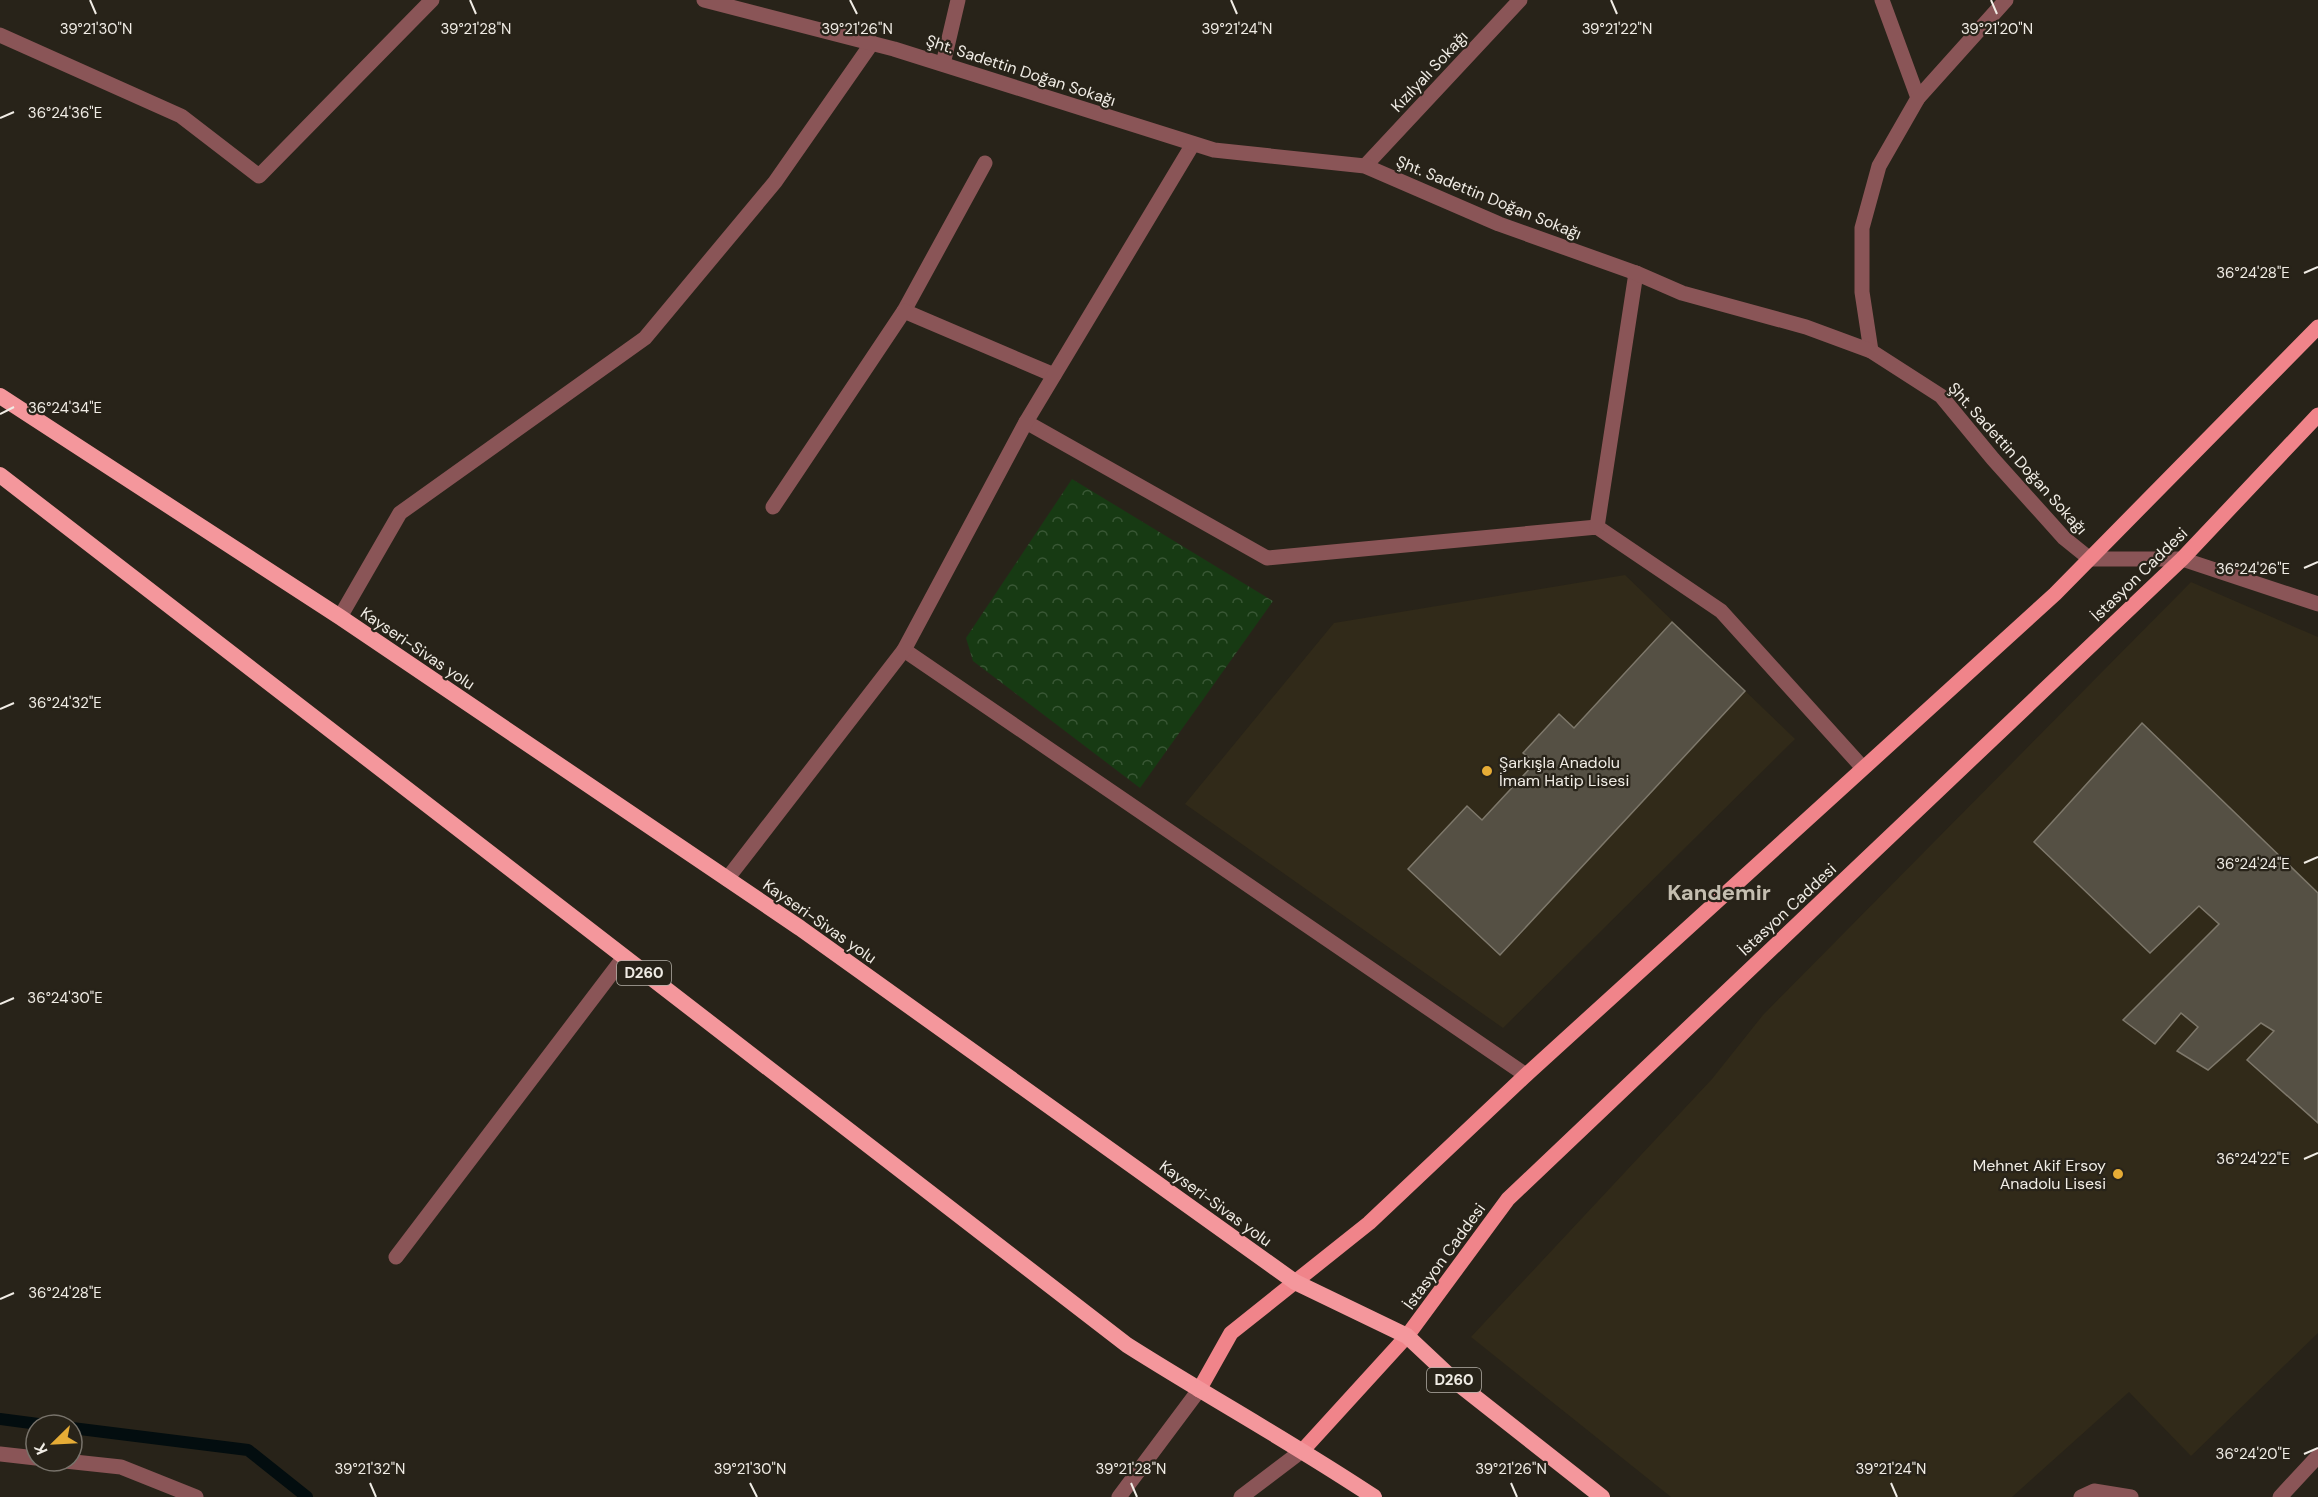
<svg xmlns="http://www.w3.org/2000/svg" width="2318" height="1497" font-family="'DM Sans',sans-serif">
	<defs>
		<pattern id="park-crowns" width="20" height="18" patternUnits="userSpaceOnUse" patternTransform="scale(1.5)"><rect width="20" height="18" fill="#173a13"/><path d="M2 6a3 3 0 1 1 6 0M12 15a3 3 0 1 1 6 0" fill="none" stroke="#395735"/></pattern>
	</defs>
	<rect width="100%" height="100%" fill="#282319"/>
	<!-- built -->
	<g fill="#312a19">
		<path d="M 1625,575 L 1795,739 L 1503,1028 L 1185,804 L 1334,623 Z"/>
		<path d="M 2191,582 L 2318,637 L 2318,1333 L 2191,1456 L 2129,1392 L 2012,1497 L 1671,1497 L 1471,1337 L 1712,1079 L 1763,1015 Z"/>
	</g>
	<!-- park -->
	<path fill="url(#park-crowns)" d="M 1072,479 L 1273,601 L 1140,788 L 973,661 L 966,638 Z"/>
	<g fill="none" stroke-linecap="round" stroke-linejoin="round">
		<!-- stream -->
		<g stroke="#030d0f" stroke-width="12">
			<path d="M 0,1419 L 46,1425"/>
			<path d="M 72,1428 L 248,1450 L 307,1497"/>
		</g>
	</g>
	<!-- building -->
	<g fill="#555044" stroke="#7e786b" stroke-width="1.5">
		<path d="M 1672,622 L 1745,691 L 1500,955 L 1408,869 L 1467,806 L 1482,820 L 1535,763 L 1523,753 L 1559,714 L 1574,728 Z"/>
		<path d="M 2142,723 L 2318,893 L 2318,1123 L 2247,1060 L 2274,1031 L 2261,1023 L 2208,1070 L 2177,1051 L 2198,1027 L 2181,1013 L 2155,1044 L 2123,1020 L 2219,924 L 2199,906 L 2150,953 L 2034,842 Z"/>
	</g>
	<g fill="none" stroke-linecap="round" stroke-linejoin="round">
		<!-- minor -->
		<g stroke="#8a5557" stroke-width="15">
			<path d="M 1882,0 L 1918,98"/>
			<path d="M 0,35 L 181,116 L 259,176 L 432,0"/>
			<path d="M 943,64 L 958,0"/>
			<path d="M 1365,166 L 1520,0"/>
			<path d="M 904,311 L 985,163"/>
			<path d="M 1871,351 L 1862,292 L 1862,228 L 1879,166 L 1918,98 L 2006,0"/>
			<path d="M 1026,422 L 1267,558 L 1597,527 L 1721,611 L 1863,768"/>
			<path d="M 773,507 L 904,311 L 1054,375"/>
			<path d="M 1597,527 L 1636,273"/>
			<path d="M 2182,559 L 2318,604"/>
			<path d="M 340,617 L 400,513 L 645,338 L 775,182 L 872,43"/>
			<path d="M 904,650 L 1526,1075"/>
			<path d="M 727,879 L 904,650 L 1026,422 L 1193,144"/>
			<path d="M 396,1257 L 624,957"/>
			<path d="M 0,1454 L 36,1458"/>
			<path d="M 65,1461 L 121,1467 L 196,1497"/>
			<path d="M 2081,1497 L 2094,1491 L 2131,1497"/>
			<path d="M 2280,1497 L 2318,1456"/>
		</g>
		<!-- tertiary -->
		<g stroke="#8a5557" stroke-width="15">
			<path d="M 704,0 L 894,49 L 1214,150 L 1365,166 L 1499,224 L 1636,273 L 1682,293 L 1806,327 L 1871,351 L 1941,396 L 1993,459 L 2064,538 L 2090,559 L 2182,559"/>
			<path d="M 1119,1497 L 1199,1390"/>
			<path d="M 1241,1497 L 1303,1450"/>
		</g>
		<!-- primary -->
		<g stroke="#f0848a" stroke-width="15">
			<path d="M 1199,1390 L 1231,1333 L 1369,1223 L 1526,1075 L 2055,594 L 2318,327"/>
			<path d="M 1303,1450 L 1407,1336 L 1508,1199 L 2182,559 L 2318,415"/>
		</g>
		<!-- trunk -->
		<g stroke="#f4979c" stroke-width="16">
			<path d="M 0,396 L 340,617 L 800,928 L 1295,1282 L 1407,1336 L 1456,1382 L 1602,1497"/>
			<path d="M 0,475 L 1127,1345 C 1209,1397 1293,1443 1374,1497"/>
		</g>
	</g>
	<!-- ticks -->
	<path fill="none" stroke="#f0ece5" stroke-width="2" d="M 90,0 L 96,14M 470,0 L 476,14M 850,0 L 857,14M 1231,0 L 1237,14M 1611,0 L 1617,14M 1991,0 L 1997,14M 0,118 L 14,112M 2304,273 L 2318,267M 0,414 L 14,407M 2304,568 L 2318,562M 0,709 L 14,703M 2304,863 L 2318,857M 0,1004 L 14,998M 2304,1159 L 2318,1153M 0,1299 L 14,1293M 2304,1454 L 2318,1448M 370,1483 L 376,1497M 750,1483 L 757,1497M 1131,1483 L 1137,1497M 1511,1483 L 1517,1497M 1891,1483 L 1897,1497"/>
	<!-- markers -->
	<g fill="#e6ac36" stroke="#282319" stroke-width="2">
		<circle cx="1487" cy="771" r="6"/>
		<circle cx="2118" cy="1174" r="6"/>
	</g>
	<g text-anchor="middle" stroke-width="4.5" stroke-linejoin="round" paint-order="stroke">
		<!-- shield labels -->
		<g fill="#282319" stroke="#b4b0a8" stroke-width="1.5">
			<rect x="617" y="961" width="54" height="24" rx="4.5"/>
			<rect x="1427" y="1368" width="54" height="24" rx="4.5"/>
		</g>
		<g font-size="15" font-weight="bold" fill="#f0ece5">
			<text x="644" y="978">D260</text>
			<text x="1454" y="1385">D260</text>
		</g>
		<!-- street labels -->
		<g font-size="16" fill="#f0ece5" stroke="#282319">
			<text transform="translate(1021 70) rotate(18)" y="6">Şht. Sadettin Doğan Sokağı</text>
			<text transform="translate(1429 71) rotate(-47)" y="6">Kızılyalı Sokağı</text>
			<text transform="translate(1489 197) rotate(22)" y="6">Şht. Sadettin Doğan Sokağı</text>
			<text transform="translate(2018 458) rotate(48)" y="6">Şht. Sadettin Doğan Sokağı</text>
			<text transform="translate(2139 574) rotate(-44)" y="6">İstasyon Caddesi</text>
			<text transform="translate(418 648) rotate(34)" y="6">Kayseri-Sivas yolu</text>
			<text transform="translate(1787 909) rotate(-43)" y="6">İstasyon Caddesi</text>
			<text transform="translate(820 921) rotate(35)" y="6">Kayseri-Sivas yolu</text>
			<text transform="translate(1216 1203) rotate(36)" y="6">Kayseri-Sivas yolu</text>
			<text transform="translate(1444 1256) rotate(-54)" y="6">İstasyon Caddesi</text>
		</g>
		<!-- poi labels -->
		<g font-size="16" fill="#f0ece5" stroke="#282319" text-anchor="start">
			<text x="1499" y="768">Şarkışla Anadolu<tspan x="1499" dy="18">İmam Hatip Lisesi</tspan></text>
			<text x="2106" y="1171" text-anchor="end">Mehnet Akif Ersoy<tspan x="2106" dy="18">Anadolu Lisesi</tspan></text>
		</g>
		<!-- district labels -->
		<g font-size="22" font-weight="bold" fill="#c4beb0" stroke="#282319">
			<text x="1719" y="900">Kandemir</text>
		</g>
	</g>
	<g font-size="15" text-anchor="middle" fill="#f0ece5" stroke="#282319" stroke-width="4.5" stroke-linejoin="round" paint-order="stroke">
		<text x="96" y="34">39°21'30"N</text>
		<text x="476" y="34">39°21'28"N</text>
		<text x="857" y="34">39°21'26"N</text>
		<text x="1237" y="34">39°21'24"N</text>
		<text x="1617" y="34">39°21'22"N</text>
		<text x="1997" y="34">39°21'20"N</text>
		<text x="65" y="118">36°24'36"E</text>
		<text x="2253" y="278">36°24'28"E</text>
		<text x="65" y="413">36°24'34"E</text>
		<text x="2253" y="574">36°24'26"E</text>
		<text x="65" y="708">36°24'32"E</text>
		<text x="2253" y="869">36°24'24"E</text>
		<text x="65" y="1003">36°24'30"E</text>
		<text x="2253" y="1164">36°24'22"E</text>
		<text x="65" y="1298">36°24'28"E</text>
		<text x="2253" y="1459">36°24'20"E</text>
		<text x="370" y="1474">39°21'32"N</text>
		<text x="750" y="1474">39°21'30"N</text>
		<text x="1131" y="1474">39°21'28"N</text>
		<text x="1511" y="1474">39°21'26"N</text>
		<text x="1891" y="1474">39°21'24"N</text>
	</g>
	<!-- north arrow -->
	<g transform="translate(54 1443) rotate(246)"><circle r="28" fill="#282319" stroke="#78736b" stroke-width="1.5"/>
	<path d="M0-4.5L10 22L0 15L-10 22Z" fill="#e6ac36"/>
	<text y="-9" font-size="16" font-weight="bold" text-anchor="middle" fill="#f0ece5">K</text>
	</g>
</svg>
